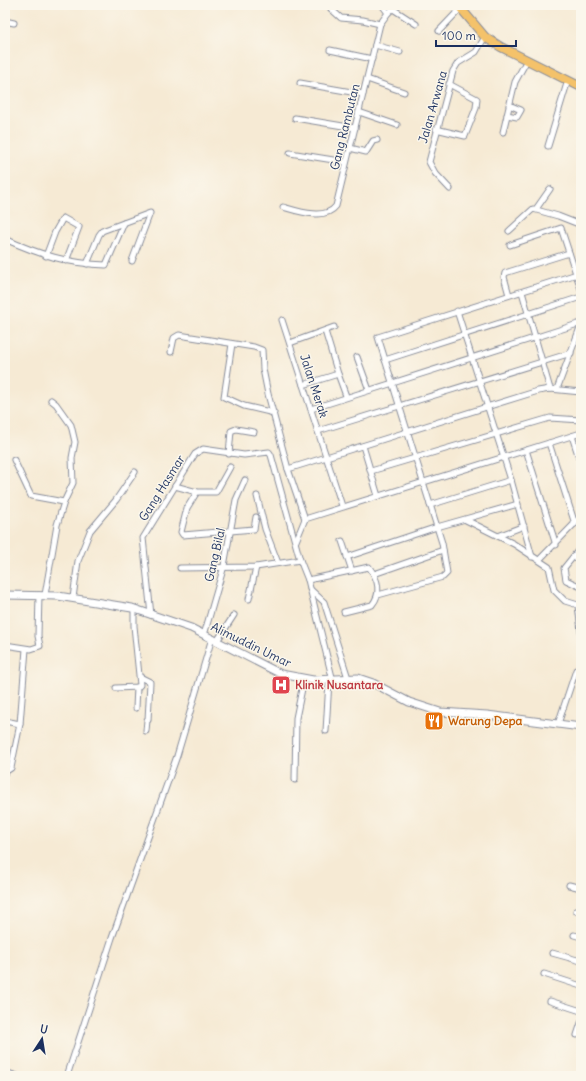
<svg xmlns="http://www.w3.org/2000/svg" width="586" height="1081" font-family="Delius,sans-serif">
	<rect width="100%" height="100%" fill="#fbf7ec"/>
	<filter id="ink" filterUnits="userSpaceOnUse"><feTurbulence type="fractalNoise" baseFrequency=".025" numOctaves="2"/><feDisplacementMap in="SourceGraphic" scale="8" xChannelSelector="R" yChannelSelector="G"/><feConvolveMatrix kernelMatrix="1 2 1 2 8 2 1 2 1" color-interpolation-filters="sRGB"/></filter>
	<filter id="wash" filterUnits="userSpaceOnUse"><feTurbulence type="fractalNoise" baseFrequency=".012" numOctaves="4" result="noise"/><feDisplacementMap in="SourceGraphic" scale="16" xChannelSelector="R" yChannelSelector="G"/><feGaussianBlur stdDeviation="0.9" result="paint"/><feColorMatrix in="noise" values="0 0 0 0 0 0 0 0 0 0 0 0 0 0 0 0 0 1.4 0 .05"/><feComposite in="paint" operator="in"/></filter>
	<g filter="url(#wash)">
		<rect width="100%" height="100%" fill="#f6ead4"/>
	</g>
	<g filter="url(#ink)">
		<g fill="none" stroke-linecap="round" stroke-linejoin="round">
			<defs>
				<g id="minor">
					<path d="M 382,5 L 388,13"/>
					<path d="M 331,9 L 341,18 L 363,20 L 380,24"/>
					<path d="M 393,9 L 416,24"/>
					<path d="M 5,21 L 14,23"/>
					<path d="M 439,31 L 461,8"/>
					<path d="M 375,45 L 400,52"/>
					<path d="M 330,50 L 372,59"/>
					<path d="M 367,79 L 404,92"/>
					<path d="M 300,83 L 363,94"/>
					<path d="M 359,112 L 397,125"/>
					<path d="M 507,115 L 517,117 L 521,110 L 509,105"/>
					<path d="M 295,118 L 355,128"/>
					<path d="M 436,129 L 465,136 L 476,108 L 477,99 L 449,84"/>
					<path d="M 503,132 L 515,82 L 527,60"/>
					<path d="M 548,146 L 568,80"/>
					<path d="M 350,148 L 366,152 L 373,141 L 377,140"/>
					<path d="M 290,153 L 346,162"/>
					<path d="M 450,189 L 435,173 L 429,162 L 453,71 L 458,63 L 476,52 L 485,37"/>
					<path d="M 283,207 C 297,211 325,221 336,206 L 380,24 L 388,13 L 397,5"/>
					<path d="M 536,209 L 550,189"/>
					<path d="M 509,231 L 533,209 L 558,216 L 581,225"/>
					<path d="M 5,239 C 38,254 69,264 106,265 L 124,223"/>
					<path d="M 510,245 L 561,228 L 581,289"/>
					<path d="M 46,256 L 55,232 L 63,218 L 79,227 L 66,261"/>
					<path d="M 87,264 L 99,235 L 102,231 L 150,213 L 132,261"/>
					<path d="M 522,292 L 550,389"/>
					<path d="M 509,295 L 504,277 L 505,273 L 569,253"/>
					<path d="M 457,311 L 511,480 L 532,557"/>
					<path d="M 282,320 L 342,506"/>
					<path d="M 325,331 L 338,374"/>
					<path d="M 290,343 L 334,327"/>
					<path d="M 232,344 L 224,397 L 244,406 L 274,413"/>
					<path d="M 171,352 L 174,338 L 179,335 L 254,347 L 262,350 L 263,369 L 268,394 L 288,469 L 305,519 L 296,541"/>
					<path d="M 357,357 L 369,390"/>
					<path d="M 385,360 L 581,297"/>
					<path d="M 303,385 L 338,374 L 346,396"/>
					<path d="M 557,389 L 581,325"/>
					<path d="M 311,409 L 581,323"/>
					<path d="M 318,431 L 571,353"/>
					<path d="M 572,436 L 581,464"/>
					<path d="M 549,443 L 575,524"/>
					<path d="M 363,446 L 378,496"/>
					<path d="M 526,450 L 556,545"/>
					<path d="M 229,454 L 231,431 L 236,429 L 254,432"/>
					<path d="M 14,460 L 31,496 L 64,502"/>
					<path d="M 288,469 L 538,391 L 550,389 L 581,392"/>
					<path d="M 371,471 L 550,418 L 581,420"/>
					<path d="M 175,486 L 197,492 L 216,492 L 230,467"/>
					<path d="M 197,492 L 187,508 L 181,532 L 183,535 L 254,529 L 256,517"/>
					<path d="M 257,496 L 265,529 L 278,563"/>
					<path d="M 430,505 L 511,480"/>
					<path d="M 305,519 L 581,433"/>
					<path d="M 466,520 L 514,544 L 549,567 L 554,590 L 565,601 L 578,605 L 581,631"/>
					<path d="M 498,536 L 524,526"/>
					<path d="M 342,541 L 352,571"/>
					<path d="M 581,547 L 564,568 L 566,580 L 581,587"/>
					<path d="M 347,557 L 437,527 L 518,504"/>
					<path d="M 540,559 L 581,517"/>
					<path d="M 180,568 L 256,567 L 300,560"/>
					<path d="M 374,574 L 443,550"/>
					<path d="M 308,580 L 369,567 C 378,579 382,593 372,605 L 344,612"/>
					<path d="M 310,589 L 324,602 L 348,678"/>
					<path d="M 45,595 L 57,525 L 64,502 L 73,483 L 72,458 L 75,442 L 71,425 L 56,404 L 51,400"/>
					<path d="M 378,595 L 443,577 L 447,573 L 442,543 L 378,337 L 577,274"/>
					<path d="M 73,598 L 78,561 L 90,531 L 116,500 L 135,472"/>
					<path d="M 249,599 L 256,567"/>
					<path d="M 151,615 L 143,538 L 195,454 L 203,449 L 244,455 L 269,452 L 271,455 L 300,560 L 308,580 L 333,681"/>
					<path d="M 204,635 L 224,566 L 236,500 L 245,480"/>
					<path d="M 217,641 L 234,615"/>
					<path d="M 5,645 L 31,649 L 40,646 L 38,636 L 39,595"/>
					<path d="M 140,677 L 150,682 L 148,720 L 147,720 L 146,731"/>
					<path d="M 116,688 L 138,687 L 140,685 L 134,626 L 134,609"/>
					<path d="M 136,708 L 137,687"/>
					<path d="M 5,721 L 20,724"/>
					<path d="M 558,724 L 576,670 L 581,668"/>
					<path d="M 326,731 L 329,681"/>
					<path d="M 5,772 L 11,768 L 20,724 L 26,649"/>
					<path d="M 295,780 L 296,718 L 304,679"/>
					<path d="M 569,885 L 581,888"/>
					<path d="M 576,911 L 581,912"/>
					<path d="M 574,935 L 581,937"/>
					<path d="M 552,953 L 581,961"/>
					<path d="M 544,974 L 581,986"/>
					<path d="M 550,1001 L 581,1011"/>
					<path d="M 577,1035 L 581,1023"/>
					<path d="M 5,1072 L 17,1076"/>
					<path d="M 67,1076 L 112,938 L 177,756 L 212,638"/>
				</g>
				<path id="tertiary" d="M 5,595 L 58,596 L 132,608 L 191,628 L 281,674 L 313,680 L 358,678 L 373,683 L 409,702 L 440,712 L 487,715 L 581,727"/>
				<path id="primary" d="M 458,5 L 485,37 L 501,47 L 581,87"/>
			</defs>
			<!-- minor casing -->
			<use href="#minor" stroke="#888c99" stroke-width="7"/>
			<!-- tertiary casing -->
			<use href="#tertiary" stroke="#888c99" stroke-width="9"/>
			<!-- primary casing -->
			<use href="#primary" stroke="#888c99" stroke-width="10"/>
			<!-- minor -->
			<use href="#minor" stroke="#fff" stroke-width="5"/>
			<!-- tertiary -->
			<use href="#tertiary" stroke="#fff" stroke-width="7"/>
			<!-- primary -->
			<use href="#primary" stroke="#f4c26a" stroke-width="8"/>
		</g>
	</g>
	<!-- icons -->
	<defs>
		<symbol id="hospital-square" viewBox="-11 -11 22 22"><rect x="-9" y="-9" width="18" height="18" rx="4" fill="#e0444e" stroke="#fbf7ec"/><path d="M-5-5h3v3.5h4V-5h3V5h-3V1.5h-4V5h-3Z" fill="#fff"/></symbol>
		<symbol id="restaurant-square" viewBox="-11 -11 22 22"><rect x="-9" y="-9" width="18" height="18" rx="4" fill="#e8710a" stroke="#fbf7ec"/><path d="M-5-6h1v4h1v-4h1v4h1v-4h1v5L-1.5 .5V6h-2V.5L-5-1ZM5-6V6H3V1.5H1.5Q1.5-4 5-6Z" fill="#fff"/></symbol>
	</defs>
	<g fill-rule="evenodd">
		<use href="#hospital-square" x="270" y="674" width="22" height="22"/>
		<use href="#restaurant-square" x="423" y="710" width="22" height="22"/>
	</g>
	<g text-anchor="middle" stroke-width="3" stroke-linejoin="round" paint-order="stroke">
		<!-- street labels -->
		<g font-size="12" fill="#1b2f5e" stroke="#fbf7ec">
			<text transform="translate(433 107) rotate(-74)" y="4">Jalan Arwana</text>
			<text transform="translate(345 127) rotate(-76)" y="4">Gang Rambutan</text>
			<text transform="translate(314 386) rotate(72)" y="4">Jalan Merak</text>
			<text transform="translate(162 488) rotate(-58)" y="4">Gang Hasmar</text>
			<text transform="translate(215 555) rotate(-77)" y="4">Gang Bilal</text>
			<text transform="translate(251 645) rotate(26)" y="4">Alimuddin Umar</text>
		</g>
		<!-- health labels -->
		<g font-size="12" font-weight="bold" fill="#be3a42" stroke="#fbf7ec" text-anchor="start">
			<text x="295" y="689">Klinik Nusantara</text>
		</g>
		<!-- food labels -->
		<g font-size="12" font-weight="bold" fill="#c56008" stroke="#fbf7ec" text-anchor="start">
			<text x="448" y="725">Warung Depa</text>
		</g>
	</g>
	<!-- margin -->
	<rect width="586" height="1081" fill="none" stroke="#fbf7ec" stroke-width="20"/>
	<!-- north arrow -->
	<g transform="translate(42 1039) rotate(12)" stroke="#fbf7ec" stroke-width="3" paint-order="stroke">
	<path d="M0-3L7 15L0 10L-7 15Z" fill="#1b2f5e"/>
	<text y="-6" font-size="11" font-weight="bold" text-anchor="middle" fill="#1b2f5e">U</text>
	</g>
	<!-- scale -->
	<path d="M436 40v6h80v-6" fill="none" stroke="#1b2f5e" stroke-width="2"/>
	<text x="442" y="40" font-size="12" fill="#1b2f5e" stroke="#fbf7ec" stroke-width="3" paint-order="stroke">100 m</text>
</svg>
